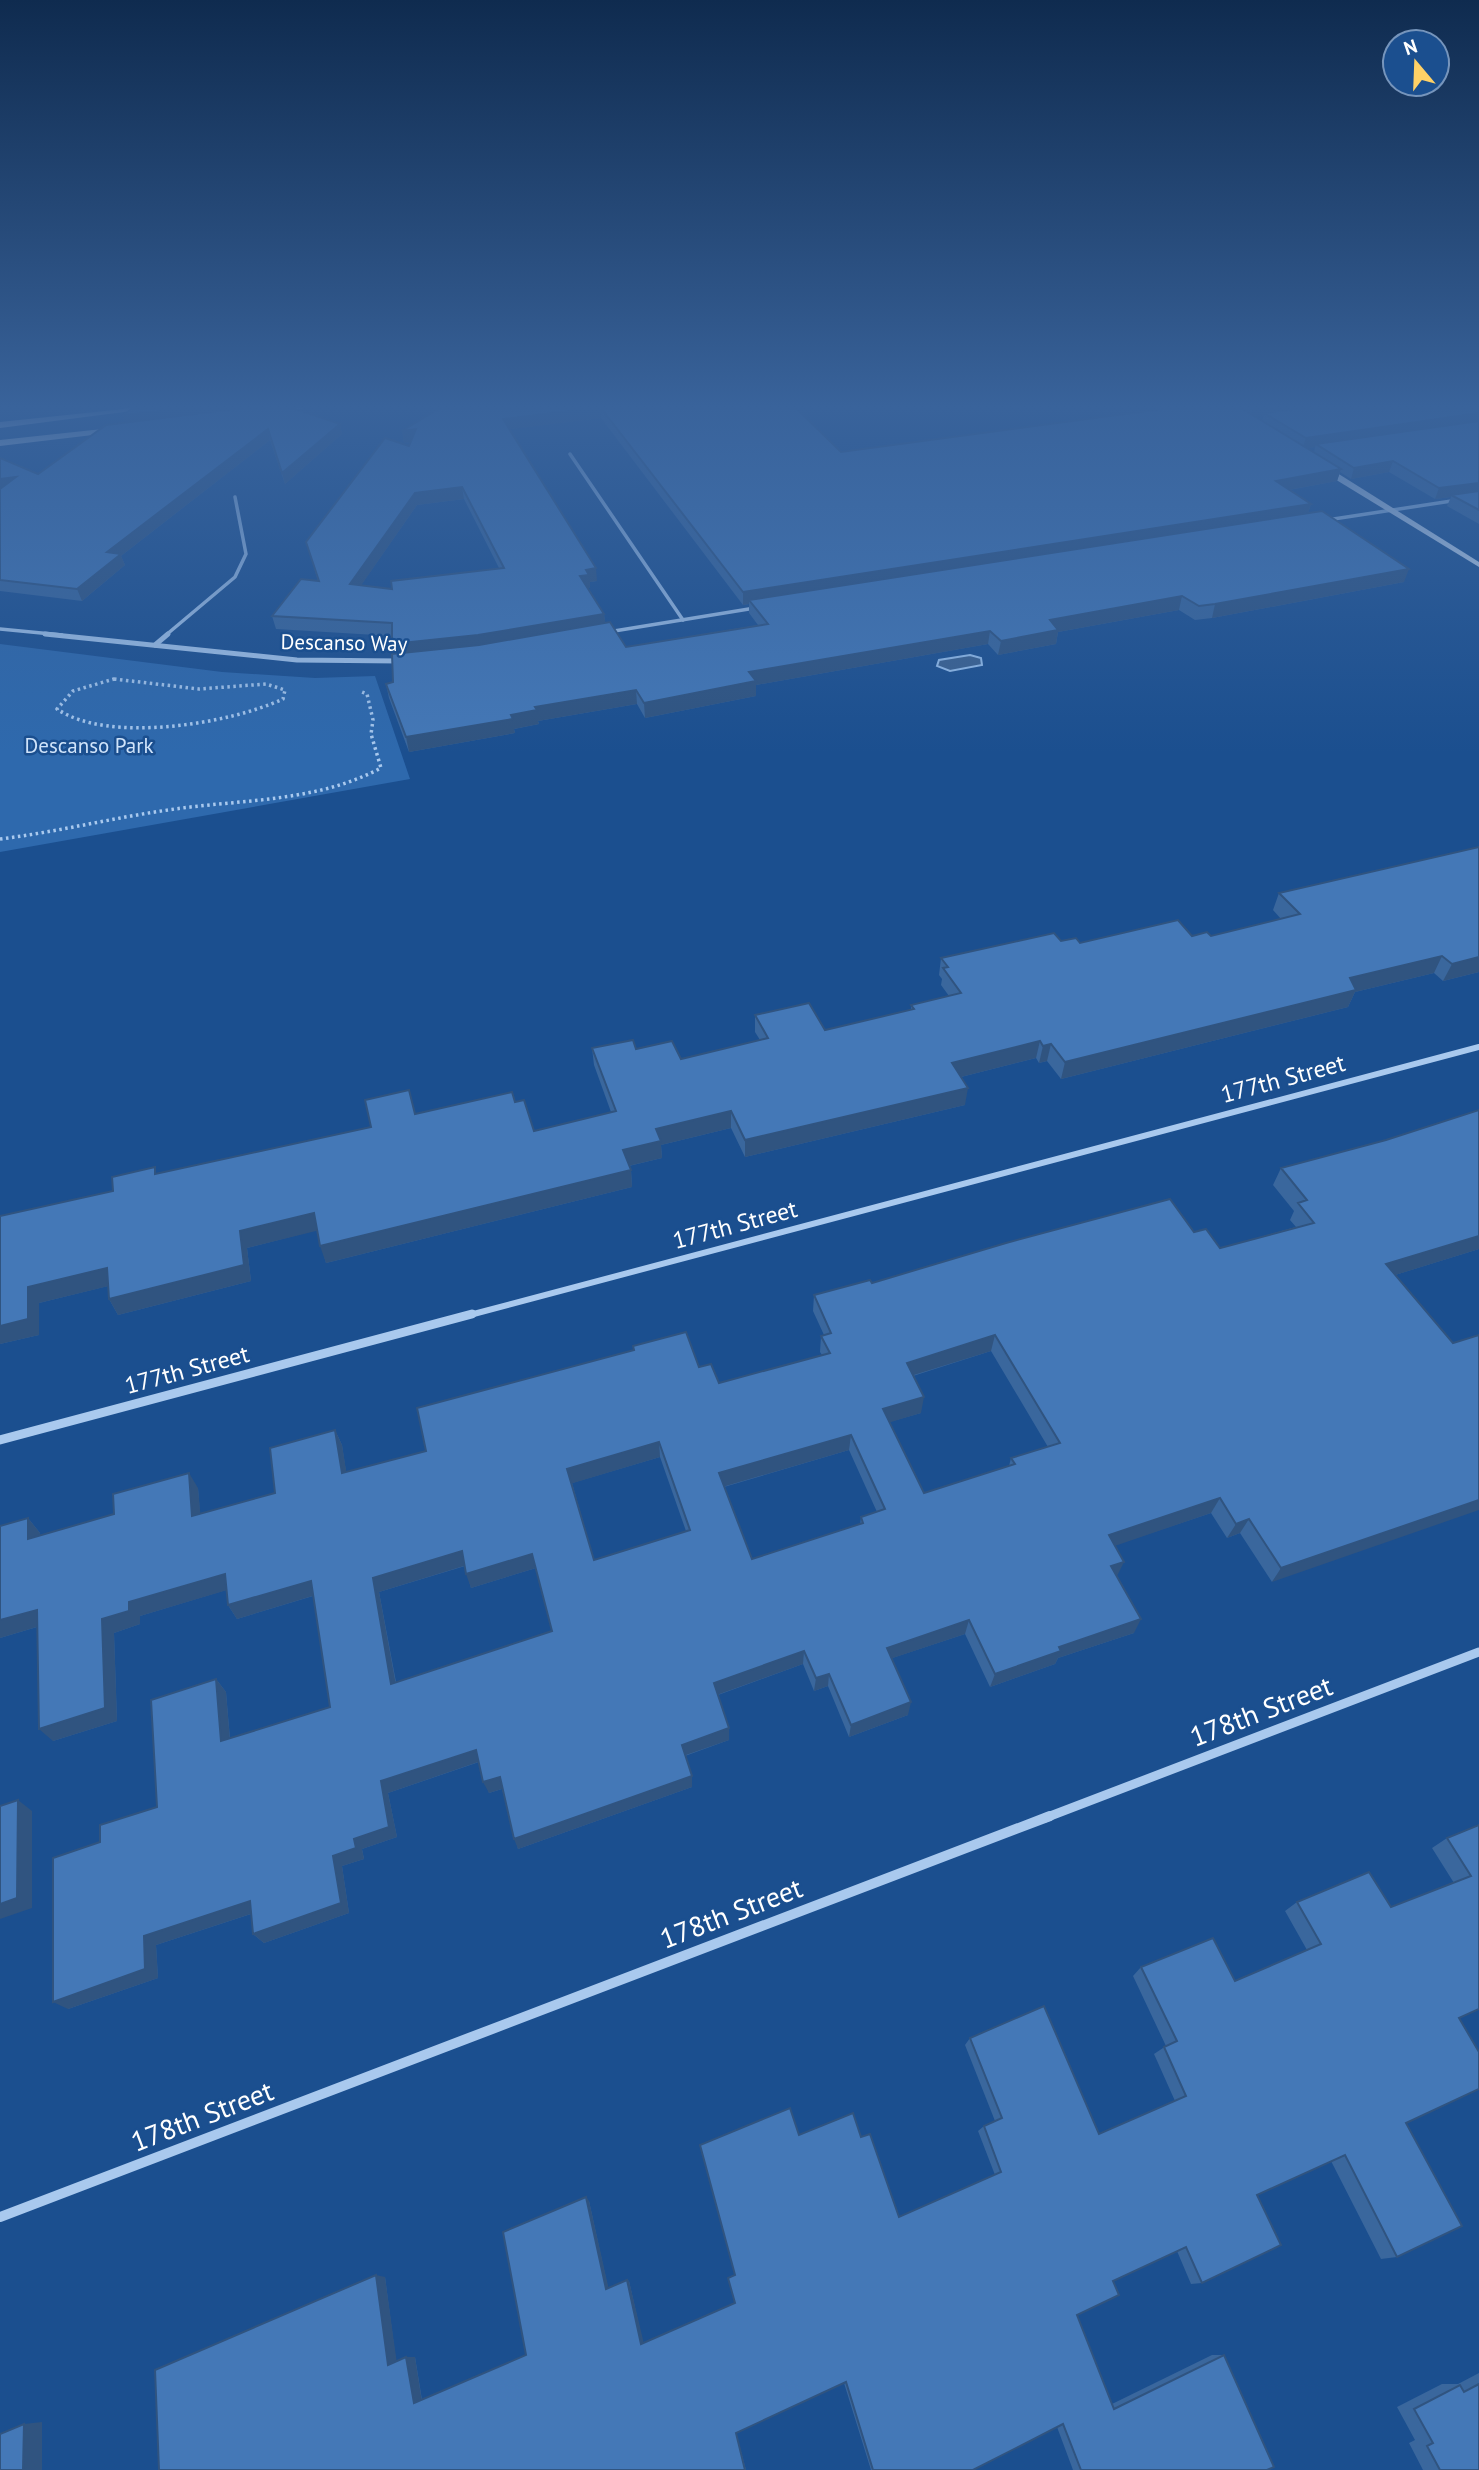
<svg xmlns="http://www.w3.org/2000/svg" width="1479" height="2470" font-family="'PT Sans',sans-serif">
	<rect width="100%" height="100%" fill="#1b4f8f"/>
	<!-- green -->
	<path fill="#2e69ad" d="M 0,644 L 222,672 L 315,678 L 375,676 L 410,779 L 0,852 Z"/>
	<!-- water -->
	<path fill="#3c6290" stroke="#9cc4f0" stroke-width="2" d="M 970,655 L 981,658 L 982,665 L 950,671 L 937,666 L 939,660 Z"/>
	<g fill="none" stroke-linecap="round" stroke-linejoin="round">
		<!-- path -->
		<g stroke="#a9c9ee" stroke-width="3.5" stroke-dasharray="2.5 3.5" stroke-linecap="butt">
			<path d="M 114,679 L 199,689 L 266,684 L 285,690 L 283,699 C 229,724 108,744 57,709 L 73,691 Z"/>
			<path d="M 0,839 C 57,832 112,818 168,810 C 240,799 315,803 381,768 L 371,734 L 373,720 L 367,694 L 362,692"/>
		</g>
		<!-- street-far4 -->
		<g stroke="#a9c9ee" stroke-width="3.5">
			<path d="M 570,454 L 683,620"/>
			<path d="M 1327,520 L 1458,500"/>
			<path d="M 0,629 L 62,635"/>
			<path d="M 608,632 L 755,608"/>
			<path d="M 166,635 L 235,577 L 246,554 L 235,497"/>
		</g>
		<!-- street-far3 -->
		<g stroke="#a9c9ee" stroke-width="5">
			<path d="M 45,634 L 297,660 L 399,661"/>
			<path d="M 155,645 L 168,634"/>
		</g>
		<!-- street-far2 -->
		<path stroke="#a9c9ee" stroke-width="6" d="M 466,1316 L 1479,1047"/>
		<!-- street-far1 -->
		<g stroke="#a9c9ee" stroke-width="9">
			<path d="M 0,1440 L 472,1314"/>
			<path d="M 1045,1818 L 1479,1652"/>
		</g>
		<!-- street -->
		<path stroke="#a9c9ee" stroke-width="10" d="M 0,2217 L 1050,1816"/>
		<!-- secondary -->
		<path fill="#d6e6fa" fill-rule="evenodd" d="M 1320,466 L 1326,466 L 1479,562 L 1479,567 L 1320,470 Z"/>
		<!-- primary -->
		<g fill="#f0f6ff" fill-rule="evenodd">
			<path d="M 133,408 L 155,408 L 0,428 L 0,422 Z"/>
			<path d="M 280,408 L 303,408 L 271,414 L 267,411 Z"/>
			<path d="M 121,427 L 118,432 L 0,446 L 0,440 Z"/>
		</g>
	</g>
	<!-- wall -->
	<g fill="#3a679d" fill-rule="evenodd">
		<path d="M 440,408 L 796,408 L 841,452 L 1170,408 L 1479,408 L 1479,524 L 1447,506 L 1451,497 L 1435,499 L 1389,472 L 1351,479 L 1340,472 L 1337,481 L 1289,490 L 1311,504 L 1308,513 L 1404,582 L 1212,618 L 1195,620 L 1179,610 L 1058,632 L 1056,644 L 998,655 L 988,644 L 756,685 L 756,696 L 645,718 L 637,704 L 538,721 L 539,724 L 514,729 L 515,733 L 409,752 L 389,698 L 386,684 L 393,682 L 394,653 L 392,636 L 276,629 L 272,616 L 318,581 L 306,542 L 409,446 L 411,442 L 404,443 L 402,431 ZM 1264,415 L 1262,421 L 1255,416 ZM 601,418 L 743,605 L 749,604 L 749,613 L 758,625 L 626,647 L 605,622 L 604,614 L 588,588 L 590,588 L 590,582 L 597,581 L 510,429 ZM 1315,447 L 1314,453 L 1307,448 ZM 464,499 L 499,568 L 392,589 L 361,585 L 417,505 Z"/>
		<path d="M 123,415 L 340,424 L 342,434 L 285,484 L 270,440 L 121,556 L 125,565 L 82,601 L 0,591 L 0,458 L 38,474 L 125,422 Z"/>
		<path d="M 1479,847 L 1479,972 L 1443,981 L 1434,973 L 1355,992 L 1348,1007 L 1061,1079 L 1047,1061 L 1039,1063 L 1036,1058 L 961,1077 L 965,1105 L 745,1157 L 731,1128 L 661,1145 L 662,1158 L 629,1166 L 631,1170 L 632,1187 L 326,1263 L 317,1230 L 247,1248 L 251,1281 L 118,1315 L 109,1299 L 108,1286 L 39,1303 L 39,1335 L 0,1344 L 0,1216 L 113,1191 L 158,1174 L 371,1127 L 415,1114 L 515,1102 L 534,1131 L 611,1112 L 594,1065 L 592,1048 L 636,1049 L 681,1059 L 760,1040 L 755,1032 L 755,1015 L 825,1030 L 911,1010 L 911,1005 L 949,996 L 941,985 L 942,979 L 939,975 L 941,958 L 1061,941 L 1080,943 L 1192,936 L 1211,936 L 1281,919 L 1273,910 L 1279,893 Z"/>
		<path d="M 1479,1110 L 1479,1249 L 1395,1275 L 1453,1343 L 1272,1582 L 1240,1533 L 1227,1538 L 1211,1513 L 1115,1545 L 1117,1576 L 1134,1633 L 1058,1658 L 1055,1664 L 990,1687 L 965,1634 L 892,1658 L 908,1715 L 849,1737 L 828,1686 L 814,1691 L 803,1664 L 718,1695 L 729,1728 L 729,1740 L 685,1756 L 692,1787 L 518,1849 L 502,1789 L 489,1793 L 479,1762 L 388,1793 L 397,1837 L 362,1849 L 364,1859 L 342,1866 L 349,1913 L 264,1943 L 253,1934 L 251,1914 L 156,1945 L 158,1978 L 68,2009 L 100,1842 L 157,1807 L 216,1679 L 226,1692 L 230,1739 L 330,1707 L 313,1596 L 237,1619 L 228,1605 L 226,1590 L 140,1616 L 140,1624 L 114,1633 L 117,1721 L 53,1741 L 37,1627 L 0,1638 L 0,1526 L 28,1518 L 40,1533 L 40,1535 L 114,1514 L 198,1488 L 200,1514 L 275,1493 L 335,1430 L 342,1445 L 346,1472 L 426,1451 L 633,1350 L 633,1346 L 699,1367 L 719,1383 L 822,1355 L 820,1352 L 821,1336 L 824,1335 L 813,1311 L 814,1295 L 872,1283 L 1194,1232 L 1220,1248 L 1296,1227 L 1290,1220 L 1294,1211 L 1273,1185 L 1281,1168 L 1386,1140 ZM 991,1351 L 1048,1447 L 1011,1458 L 1009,1466 L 924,1493 L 889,1422 L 921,1413 L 913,1376 ZM 849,1450 L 877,1512 L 861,1517 L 860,1525 L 752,1559 L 724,1487 ZM 660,1457 L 686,1531 L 594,1560 L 572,1483 ZM 465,1566 L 471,1588 L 536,1568 L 552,1631 L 396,1682 L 379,1592 Z"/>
		<path d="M 1479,1825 L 1459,2018 L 1406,2123 L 1397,2257 L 1381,2259 L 1331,2161 L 1257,2195 L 1202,2283 L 1191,2284 L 1177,2251 L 1113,2281 L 1077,2315 L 1112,2404 L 1212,2355 L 1224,2355 L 1267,2470 L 1073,2470 L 1057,2427 L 973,2470 L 871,2470 L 844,2383 L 736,2433 L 746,2470 L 159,2470 L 385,2277 L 396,2361 L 415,2357 L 422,2400 L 526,2355 L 589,2201 L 608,2288 L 627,2280 L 629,2281 L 643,2343 L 735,2303 L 735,2275 L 799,2135 L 861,2137 L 899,2217 L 995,2175 L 978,2131 L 984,2126 L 995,2121 L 965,2045 L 970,2038 L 1099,2134 L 1175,2101 L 1154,2054 L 1166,2046 L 1133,1976 L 1141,1967 L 1235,1981 L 1307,1950 L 1285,1911 L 1297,1902 L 1391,1907 L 1454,1883 L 1432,1848 L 1447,1838 Z"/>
		<path d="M 1479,2373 L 1479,2470 L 1423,2470 L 1409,2443 L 1415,2440 L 1397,2407 L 1442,2384 L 1458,2384 Z"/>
	</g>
	<!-- shaded-wall -->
	<g fill="#305480">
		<path d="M 191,408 L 262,408 L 125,423 L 123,415 Z"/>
		<path d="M 593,408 L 600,408 L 601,418 L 504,430 L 503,419 Z"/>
		<path d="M 1253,408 L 1327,408 L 1264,413 L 1264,415 L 1251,417 Z"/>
		<path d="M 1479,413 L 1479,422 L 1316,444 L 1315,447 L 1302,449 L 1306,438 Z"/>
		<path d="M 340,424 L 342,434 L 285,484 L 282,473 Z"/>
		<path d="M 268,429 L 270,440 L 121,556 L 125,565 L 82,601 L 77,589 L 107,552 Z"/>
		<path d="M 416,429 L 418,441 L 404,443 L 402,431 Z"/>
		<path d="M 1393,461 L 1389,472 L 1351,479 L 1354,468 Z"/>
		<path d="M 1341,469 L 1337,481 L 1272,493 L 1276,481 Z"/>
		<path d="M 16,477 L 0,491 L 0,479 Z"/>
		<path d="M 1479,483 L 1479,494 L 1451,495 L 1451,497 L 1435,499 L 1439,488 Z"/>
		<path d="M 462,487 L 464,499 L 417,505 L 353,597 L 350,584 L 415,493 Z"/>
		<path d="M 1311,504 L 1307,517 L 749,600 L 749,604 L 743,605 L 743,592 Z"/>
		<path d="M 596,568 L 597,581 L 590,582 L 590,588 L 581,589 L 580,576 L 586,570 Z"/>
		<path d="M 1409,569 L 1404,582 L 1212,618 L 1215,604 Z"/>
		<path d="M 1182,596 L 1179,610 L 1058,632 L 1056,644 L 998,655 L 1001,641 L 1050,620 Z"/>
		<path d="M 604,614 L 606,627 L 395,657 L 392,644 Z"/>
		<path d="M 990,631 L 988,644 L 756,685 L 756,696 L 645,718 L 644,703 L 749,672 Z"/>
		<path d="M 636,690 L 637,704 L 538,721 L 539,724 L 514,729 L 515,733 L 409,752 L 406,737 L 511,715 L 535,707 Z"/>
		<path d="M 1442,956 L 1434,973 L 1355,992 L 1348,1007 L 1061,1079 L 1065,1062 L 1350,978 Z"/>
		<path d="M 1479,957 L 1479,972 L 1443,981 L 1452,964 Z"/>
		<path d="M 1040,1041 L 1036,1058 L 949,1080 L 952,1063 Z"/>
		<path d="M 1051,1044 L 1047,1061 L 1039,1063 L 1043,1046 Z"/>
		<path d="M 968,1088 L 965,1105 L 745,1157 L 745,1140 Z"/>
		<path d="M 731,1111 L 731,1128 L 661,1145 L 662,1158 L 624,1167 L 623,1150 L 656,1129 Z"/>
		<path d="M 631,1170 L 632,1187 L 326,1263 L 320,1246 Z"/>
		<path d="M 314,1213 L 320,1230 L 247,1248 L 251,1281 L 118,1315 L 109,1299 L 240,1231 Z"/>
		<path d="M 1479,1236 L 1479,1249 L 1376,1281 L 1386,1264 Z"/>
		<path d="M 107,1268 L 117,1284 L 39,1303 L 39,1335 L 0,1344 L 0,1326 L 28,1287 Z"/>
		<path d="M 995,1335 L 991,1351 L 904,1378 L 907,1363 Z"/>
		<path d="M 924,1397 L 921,1413 L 881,1425 L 883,1409 Z"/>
		<path d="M 335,1430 L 342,1445 L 349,1488 L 342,1473 Z"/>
		<path d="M 851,1435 L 849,1450 L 719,1488 L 719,1473 Z"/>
		<path d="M 659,1442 L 660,1457 L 570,1484 L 567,1469 Z"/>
		<path d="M 189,1473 L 198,1488 L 202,1531 L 192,1516 Z"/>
		<path d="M 1220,1498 L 1211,1513 L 1103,1550 L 1109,1535 Z"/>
		<path d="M 1479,1500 L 1479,1510 L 1272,1582 L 1281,1568 Z"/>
		<path d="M 28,1518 L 40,1533 L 40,1553 L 28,1539 Z"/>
		<path d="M 1249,1519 L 1240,1533 L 1227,1538 L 1236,1524 Z"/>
		<path d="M 462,1551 L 467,1565 L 379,1592 L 398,1696 L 391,1684 L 373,1578 Z"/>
		<path d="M 532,1554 L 536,1568 L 471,1588 L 466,1574 Z"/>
		<path d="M 1124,1562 L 1117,1576 L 1104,1580 L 1111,1566 Z"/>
		<path d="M 225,1574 L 234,1588 L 140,1616 L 140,1624 L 114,1633 L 117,1721 L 53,1741 L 39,1729 L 102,1619 L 129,1602 Z"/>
		<path d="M 311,1581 L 319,1594 L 237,1619 L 228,1605 Z"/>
		<path d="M 37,1610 L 50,1623 L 0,1638 L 0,1620 Z"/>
		<path d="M 1141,1619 L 1134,1633 L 1058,1658 L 1055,1664 L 990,1687 L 995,1674 L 1059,1647 Z"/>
		<path d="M 969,1620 L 965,1634 L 884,1661 L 887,1648 Z"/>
		<path d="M 804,1651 L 803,1664 L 714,1696 L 714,1683 Z"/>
		<path d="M 829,1674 L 828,1686 L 814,1691 L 816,1678 Z"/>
		<path d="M 216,1679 L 226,1692 L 231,1753 L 221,1741 Z"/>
		<path d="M 911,1702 L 908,1715 L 849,1737 L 851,1725 Z"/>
		<path d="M 729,1728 L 729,1740 L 683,1756 L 682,1745 Z"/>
		<path d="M 476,1750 L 481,1761 L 388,1793 L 397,1837 L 362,1849 L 364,1859 L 342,1866 L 349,1913 L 264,1943 L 253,1934 L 333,1856 L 354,1839 L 381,1781 Z"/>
		<path d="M 692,1776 L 692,1787 L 518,1849 L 514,1839 Z"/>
		<path d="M 500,1777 L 505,1788 L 489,1793 L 483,1782 Z"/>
		<path d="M 18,1800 L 32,1811 L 32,1908 L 0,1919 L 0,1904 Z"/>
		<path d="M 250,1901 L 260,1911 L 156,1945 L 158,1978 L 68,2009 L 53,2002 L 144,1936 Z"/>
		<path d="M 586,2197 L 589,2201 L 609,2290 L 606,2289 Z"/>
		<path d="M 376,2275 L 385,2277 L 397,2364 L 388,2365 Z"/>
		<path d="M 627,2280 L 629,2281 L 644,2344 L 641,2344 Z"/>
		<path d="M 406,2357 L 415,2357 L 422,2402 L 414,2403 Z"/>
		<path d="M 42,2422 L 42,2470 L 23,2470 L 24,2424 Z"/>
	</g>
	<!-- building -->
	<g fill="#4478b7" stroke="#305480" stroke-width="2" fill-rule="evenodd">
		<path d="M 133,408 L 191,408 L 123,415 Z"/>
		<path d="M 243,408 L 292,408 L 340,424 L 282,473 L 268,429 L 107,552 L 121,554 L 77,589 L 0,580 L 0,489 L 16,477 L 0,479 L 0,458 L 38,474 L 106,425 Z"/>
		<path d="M 440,408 L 593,408 L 503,419 L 596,568 L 586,570 L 589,575 L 580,576 L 604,614 L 478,635 L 392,644 L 392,623 L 272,616 L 301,579 L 319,581 L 306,542 L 385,438 L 409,446 L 416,429 L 402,431 ZM 462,487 L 504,568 L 391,581 L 392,589 L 350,584 L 415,493 Z"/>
		<path d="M 601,408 L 796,408 L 841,452 L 1170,408 L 1241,408 L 1341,469 L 1276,481 L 1311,504 L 743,592 Z"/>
		<path d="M 1302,408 L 1479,408 L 1479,413 L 1306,438 L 1264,413 Z"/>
		<path d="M 1479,421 L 1479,483 L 1439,488 L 1393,461 L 1354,468 L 1316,444 Z"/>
		<path d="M 1479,491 L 1479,510 L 1451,495 Z"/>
		<path d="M 1322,511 L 1409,569 L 1215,604 L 1199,606 L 1182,596 L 1050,620 L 1058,630 L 1001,641 L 990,631 L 749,672 L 756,681 L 644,703 L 636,690 L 535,707 L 537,710 L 511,715 L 513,719 L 406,737 L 386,684 L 393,682 L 392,654 L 479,645 L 610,622 L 626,647 L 768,624 L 749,600 Z"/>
		<path d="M 1479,847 L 1479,957 L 1452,964 L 1442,956 L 1350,978 L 1356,990 L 1065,1062 L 1051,1044 L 1043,1046 L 1040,1041 L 952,1063 L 968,1088 L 745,1140 L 731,1111 L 656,1129 L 661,1141 L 623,1150 L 631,1170 L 320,1246 L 314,1213 L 240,1231 L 244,1265 L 109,1299 L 107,1268 L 28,1287 L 28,1319 L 0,1326 L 0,1216 L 113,1191 L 112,1177 L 155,1167 L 155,1174 L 371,1127 L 365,1100 L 409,1090 L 415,1114 L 512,1092 L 515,1102 L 524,1100 L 534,1131 L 616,1111 L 592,1048 L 633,1040 L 636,1049 L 672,1041 L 681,1059 L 768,1038 L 755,1015 L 809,1003 L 825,1030 L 914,1009 L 911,1005 L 961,993 L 943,968 L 948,967 L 941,958 L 1054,933 L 1061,941 L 1076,938 L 1080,943 L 1178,920 L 1192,936 L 1207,932 L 1211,936 L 1300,914 L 1279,893 Z"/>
		<path d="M 1479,1110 L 1479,1236 L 1386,1264 L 1453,1343 L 1479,1335 L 1479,1500 L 1281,1568 L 1249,1519 L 1236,1524 L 1220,1498 L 1109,1535 L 1124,1562 L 1111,1566 L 1141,1619 L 1059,1647 L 1061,1651 L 995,1674 L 969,1620 L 887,1648 L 911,1702 L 851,1725 L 829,1674 L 816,1678 L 804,1651 L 714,1683 L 729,1728 L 682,1745 L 692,1776 L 514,1839 L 500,1777 L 483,1782 L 476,1750 L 381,1781 L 389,1827 L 354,1839 L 356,1848 L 333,1856 L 341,1903 L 253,1934 L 250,1901 L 144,1936 L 145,1969 L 53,2002 L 53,1858 L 100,1842 L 100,1825 L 157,1807 L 151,1700 L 216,1679 L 221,1741 L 330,1707 L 311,1581 L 228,1605 L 225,1574 L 129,1602 L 129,1611 L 102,1619 L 105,1708 L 39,1729 L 37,1610 L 0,1620 L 0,1526 L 28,1518 L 28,1539 L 114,1514 L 113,1494 L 189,1473 L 192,1516 L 275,1493 L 270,1448 L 335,1430 L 342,1473 L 426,1451 L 417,1408 L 634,1350 L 633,1346 L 686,1332 L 699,1367 L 711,1364 L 719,1383 L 830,1353 L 821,1336 L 831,1333 L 814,1295 L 870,1280 L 872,1283 L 1006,1243 L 1170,1199 L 1194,1232 L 1206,1229 L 1220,1248 L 1314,1223 L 1298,1203 L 1307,1200 L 1281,1168 L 1386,1140 ZM 995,1335 L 1060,1443 L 1011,1458 L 1015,1464 L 924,1493 L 883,1409 L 924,1397 L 907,1363 ZM 851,1435 L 885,1509 L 861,1517 L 863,1523 L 752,1559 L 719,1473 ZM 659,1442 L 690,1530 L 594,1560 L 567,1469 ZM 462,1551 L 466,1574 L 532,1554 L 552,1631 L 391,1684 L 373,1578 Z"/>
		<path d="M 18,1800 L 17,1898 L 0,1904 L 0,1806 Z"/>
		<path d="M 1479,1825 L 1479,2009 L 1459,2018 L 1479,2052 L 1479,2089 L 1406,2123 L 1462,2226 L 1397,2257 L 1345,2155 L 1257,2195 L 1281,2245 L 1202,2283 L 1186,2247 L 1113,2281 L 1119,2295 L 1077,2315 L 1114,2409 L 1224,2355 L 1274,2467 L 1267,2470 L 1081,2470 L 1063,2424 L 973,2470 L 873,2470 L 846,2382 L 736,2433 L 745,2470 L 159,2470 L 155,2370 L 376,2275 L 388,2365 L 406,2357 L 414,2403 L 526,2355 L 503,2232 L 586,2197 L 606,2289 L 627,2280 L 641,2344 L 735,2303 L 728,2278 L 735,2275 L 700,2145 L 790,2108 L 799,2135 L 853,2113 L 861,2137 L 870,2134 L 899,2217 L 1001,2172 L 984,2126 L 1002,2118 L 970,2038 L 1044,2006 L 1099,2134 L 1186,2096 L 1164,2047 L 1177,2041 L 1141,1967 L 1213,1938 L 1235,1981 L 1321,1944 L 1297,1902 L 1369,1872 L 1391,1907 L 1471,1876 L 1447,1838 Z"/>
		<path d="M 1479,2384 L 1479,2470 L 1440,2470 L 1427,2446 L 1433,2443 L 1414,2409 L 1460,2385 L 1464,2392 Z"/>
		<path d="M 24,2424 L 23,2470 L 0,2470 L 0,2434 Z"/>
	</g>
	<!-- sky -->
	<linearGradient id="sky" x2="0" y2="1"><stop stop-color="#0f2b4f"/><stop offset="0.54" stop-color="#39639b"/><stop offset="1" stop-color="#39639b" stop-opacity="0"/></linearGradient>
	<rect width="1479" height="753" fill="url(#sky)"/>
	<g text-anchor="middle" stroke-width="5" stroke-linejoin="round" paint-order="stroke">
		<!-- far-street labels -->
		<g font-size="21" fill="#fff" stroke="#1b4f8f">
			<text transform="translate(344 643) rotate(1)" y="7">Descanso Way</text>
		</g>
		<!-- far-park labels -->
		<g font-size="21" fill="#cfe3fa" stroke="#1b4f8f">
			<text x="89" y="753">Descanso Park</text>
		</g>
		<!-- street labels -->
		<g font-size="24" fill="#fff" stroke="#1b4f8f">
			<text transform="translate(1283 1079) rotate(-15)" y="8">177th Street</text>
			<text transform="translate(735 1225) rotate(-15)" y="8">177th Street</text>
			<text transform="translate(187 1370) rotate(-15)" y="8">177th Street</text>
		</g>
		<!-- near-street labels -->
		<g font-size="28" fill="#fff" stroke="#1b4f8f">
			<text transform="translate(1261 1711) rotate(-21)" y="10">178th Street</text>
			<text transform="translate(731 1913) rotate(-21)" y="10">178th Street</text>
			<text transform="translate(202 2116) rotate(-21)" y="10">178th Street</text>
		</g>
	</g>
	<!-- north arrow -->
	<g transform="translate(1416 63) rotate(341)"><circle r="33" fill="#1b4f8f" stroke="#7695bc" stroke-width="2"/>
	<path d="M0-5L12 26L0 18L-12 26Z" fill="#ffd166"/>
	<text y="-10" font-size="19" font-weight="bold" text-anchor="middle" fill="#ffffff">N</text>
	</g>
</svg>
